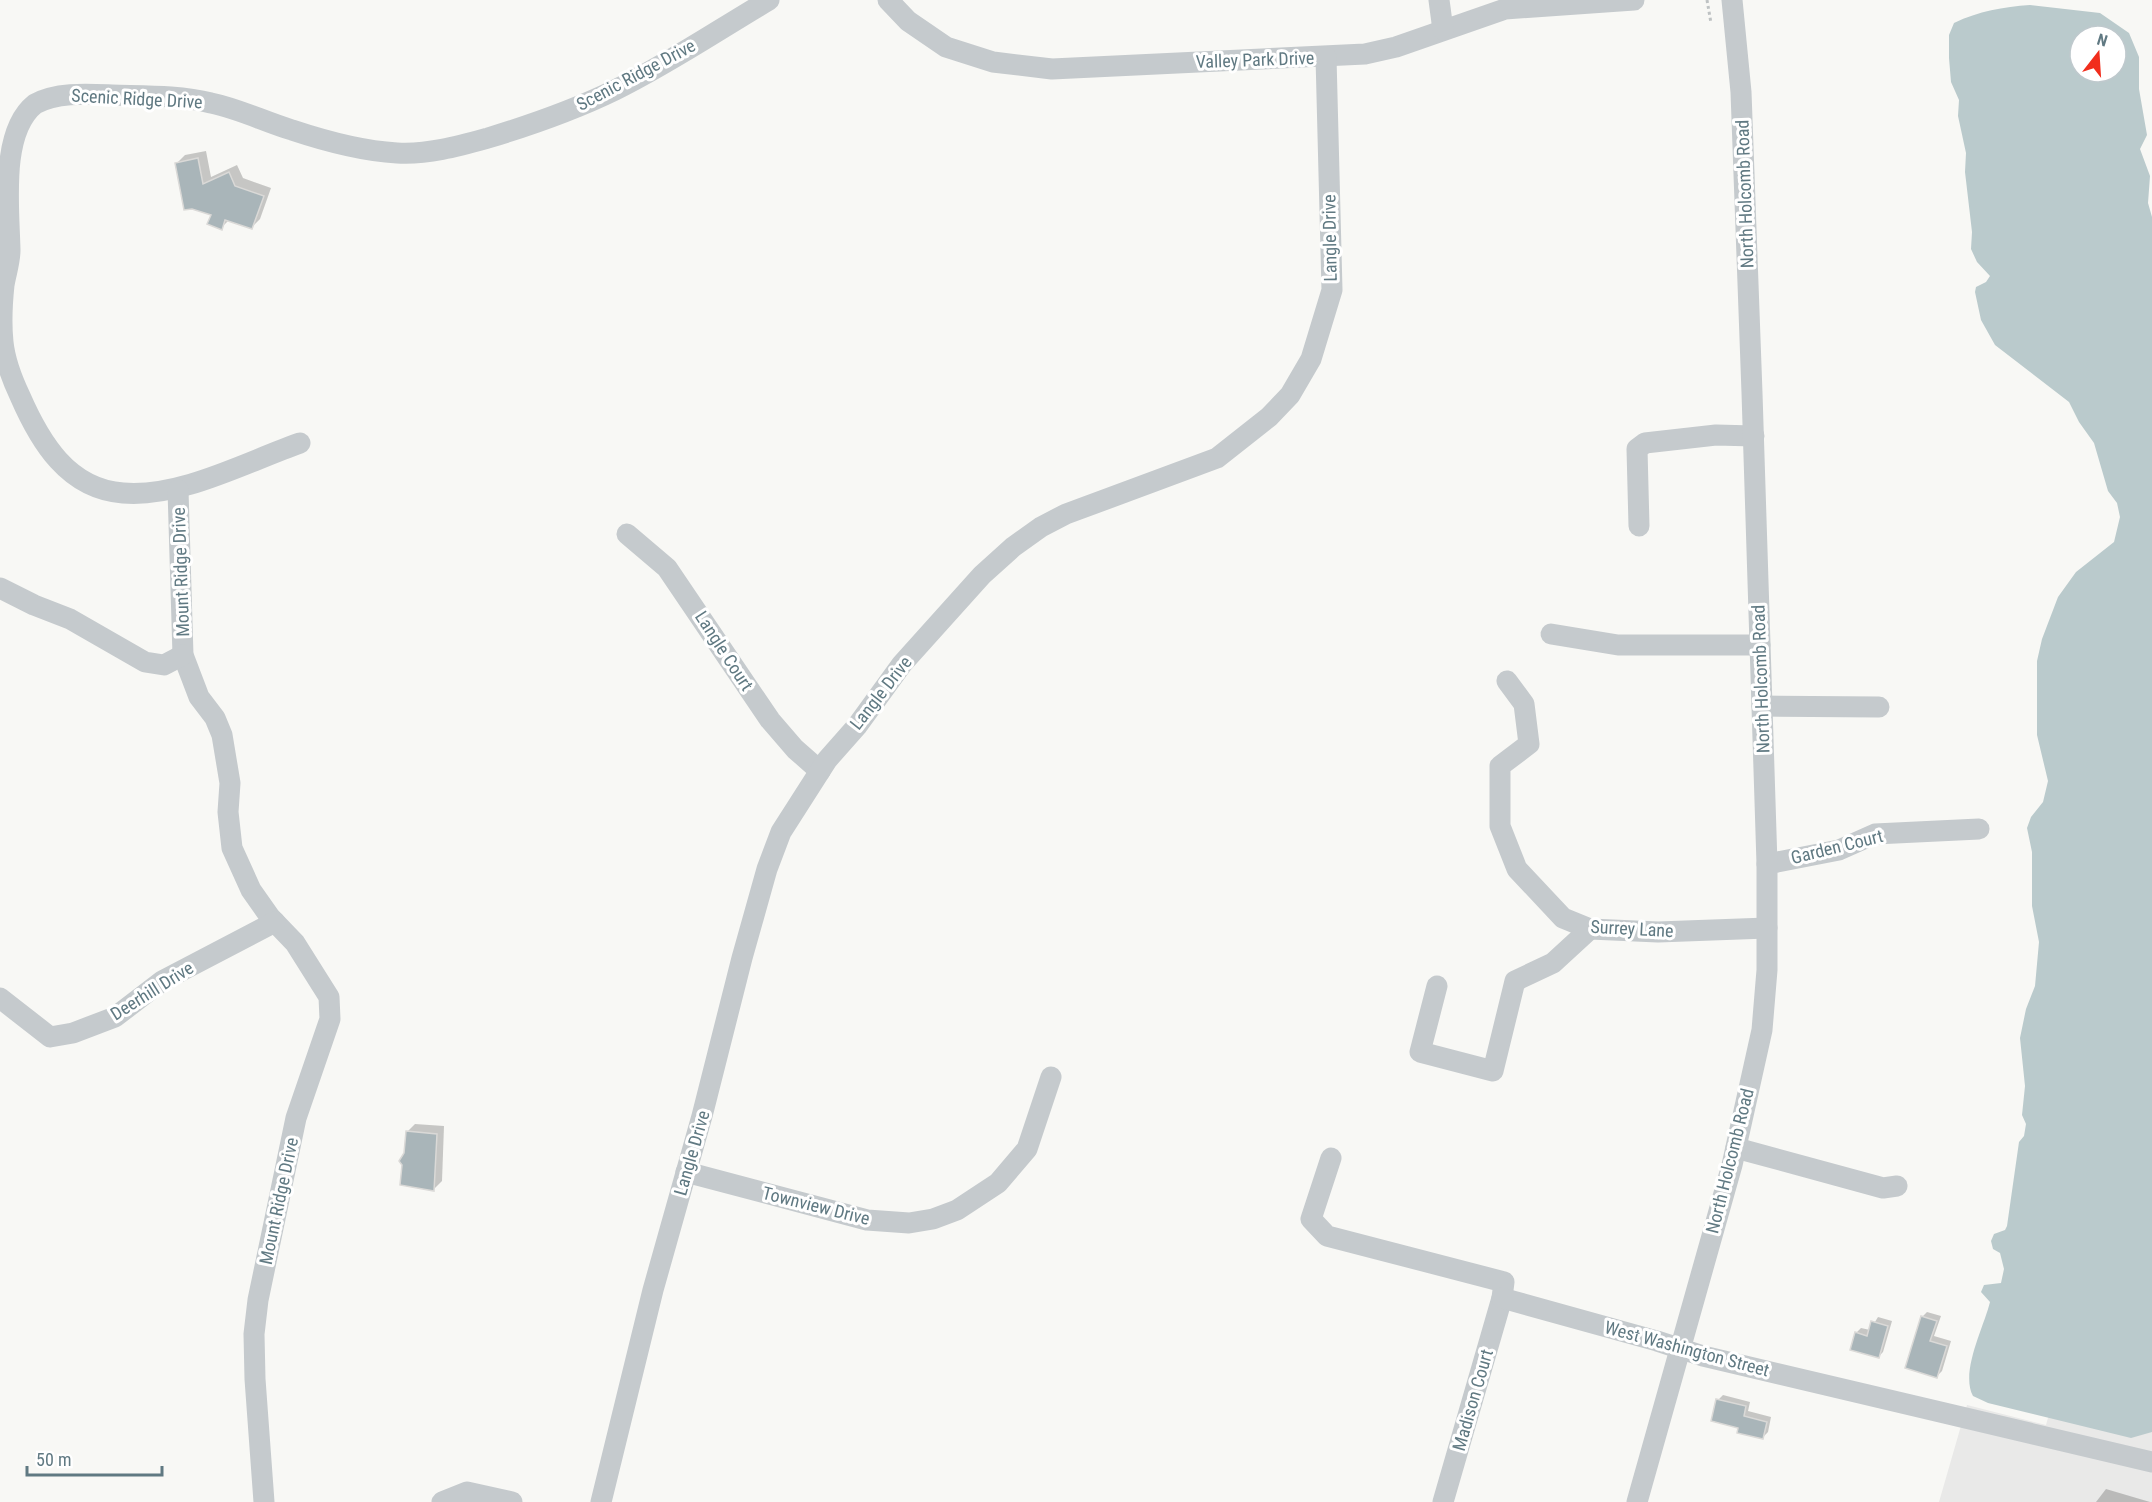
<svg xmlns="http://www.w3.org/2000/svg" width="2152" height="1502" font-family="'Roboto Condensed',sans-serif">
	<rect width="100%" height="100%" fill="#f8f8f5"/>
	<!-- built -->
	<path fill="#e9e9e8" d="M 2152,1258 L 2152,1502 L 1939,1502 L 1967,1405 L 2046,1425 L 2073,1328 Z"/>
	<!-- water -->
	<path fill="#bacacc" fill-rule="evenodd" d="M 2030,5 L 2100,13 L 2129,33 L 2139,57 L 2139,89 L 2147,135 L 2140,149 L 2150,176 L 2148,203 L 2152,217 L 2152,1432 L 2131,1438 L 1988,1403 L 1973,1396 C 1960,1372 1984,1327 1990,1302 L 1981,1292 L 1984,1285 L 2001,1283 L 2004,1269 L 2000,1253 L 1993,1249 L 1991,1241 L 1994,1234 L 2005,1230 L 2007,1226 L 2019,1142 L 2024,1136 L 2026,1124 L 2022,1115 L 2025,1086 L 2020,1038 L 2026,1009 L 2035,986 L 2039,942 L 2032,906 L 2032,852 L 2027,828 L 2031,817 L 2043,802 L 2048,781 L 2037,735 L 2037,661 L 2042,639 L 2058,597 L 2076,572 L 2114,542 L 2120,517 L 2117,503 L 2108,491 L 2094,443 L 2079,422 L 2069,402 L 1995,345 L 1981,320 L 1975,292 L 1976,287 L 1986,282 L 1990,276 L 1977,262 L 1971,249 L 1972,232 L 1965,172 L 1966,153 L 1958,116 L 1959,100 L 1951,82 L 1949,58 L 1949,35 L 1954,23 C 1979,11 2003,7 2030,5 ZM 2080,36 L 2116,36 L 2116,72 L 2080,72 Z"/>
	<!-- shadow -->
	<g fill="#0003">
		<path d="M 206,151 L 211,177 L 237,165 L 243,178 L 271,188 L 260,219 L 252,227 L 230,219 L 221,228 L 177,163 L 185,155 Z"/>
		<path d="M 415,1124 L 444,1126 L 442,1181 L 434,1189 L 405,1153 L 407,1132 Z"/>
		<path d="M 1927,1312 L 1941,1316 L 1934,1336 L 1951,1341 L 1942,1371 L 1937,1376 L 1922,1317 Z"/>
		<path d="M 1878,1317 L 1892,1321 L 1883,1352 L 1878,1357 L 1856,1333 L 1861,1328 L 1870,1330 Z"/>
		<path d="M 1723,1395 L 1750,1402 L 1748,1411 L 1771,1417 L 1768,1432 L 1763,1437 L 1740,1426 L 1718,1400 Z"/>
		<path d="M 2106,1489 L 2150,1502 L 2096,1502 Z"/>
	</g>
	<!-- building -->
	<g fill="#a9b5b9" stroke="#dad9d7" stroke-width="1.5">
		<path d="M 198,158 L 203,184 L 229,172 L 235,186 L 264,196 L 252,229 L 225,220 L 222,230 L 207,224 L 211,215 L 192,209 L 184,210 L 175,163 Z"/>
		<path d="M 406,1131 L 437,1134 L 434,1191 L 400,1185 L 402,1165 L 399,1161 L 404,1153 Z"/>
		<path d="M 1921,1316 L 1937,1321 L 1930,1341 L 1947,1346 L 1937,1378 L 1905,1368 Z"/>
		<path d="M 1871,1321 L 1888,1326 L 1879,1358 L 1850,1350 L 1855,1332 L 1867,1336 Z"/>
		<path d="M 1716,1399 L 1746,1406 L 1744,1416 L 1767,1422 L 1763,1439 L 1737,1433 L 1738,1428 L 1711,1421 Z"/>
	</g>
	<g fill="none" stroke-linecap="round" stroke-linejoin="round">
		<!-- path -->
		<path stroke="#bec2c3" stroke-width="3" stroke-dasharray="3 3" stroke-linecap="butt" d="M 1707,0 L 1711,23"/>
		<!-- minor -->
		<g stroke="#c5cacd" stroke-width="21">
			<path d="M 888,0 L 908,21 L 946,47 L 993,62 L 1052,69 L 1365,54 L 1396,47 L 1505,9 L 1634,0"/>
			<path d="M 1439,0 L 1443,30"/>
			<path d="M 300,443 C 246,462 180,498 123,493 C 68,489 40,442 20,396 C 12,379 5,362 3,342 C 1,323 2,304 4,285 C 6,273 10,262 10,250 C 9,206 0,132 35,104 C 57,92 87,94 112,95 C 145,96 179,95 211,103 C 240,109 265,122 292,130 C 325,141 362,151 397,153 C 427,155 459,146 488,138 C 531,125 574,110 615,90 C 668,64 718,30 769,0"/>
			<path d="M 178,490 L 183,655 L 199,697 L 215,718 L 222,735 L 230,783 L 228,812 L 232,848 L 251,890 L 270,917 L 295,943 L 329,997 L 330,1019 L 296,1118 L 258,1300 L 254,1334 L 255,1379 L 264,1502"/>
			<path d="M 1639,526 L 1637,449 L 1645,443 L 1716,435 L 1754,436"/>
			<path d="M 627,534 L 667,568 L 770,720 L 795,749 L 820,771"/>
			<path d="M 0,588 L 34,605 L 70,619 L 145,662 L 164,665 L 183,655"/>
			<path d="M 1551,634 L 1618,645 L 1760,645"/>
			<path d="M 1507,681 L 1524,704 L 1529,744 L 1500,766 L 1500,826 L 1517,869 L 1563,918 L 1590,929 L 1658,932 L 1767,928"/>
			<path d="M 1762,706 L 1879,707"/>
			<path d="M 1767,864 L 1839,850 L 1875,834 L 1979,829"/>
			<path d="M 1437,986 L 1420,1052 L 1493,1071 L 1515,981 L 1553,963 L 1590,929"/>
			<path d="M 0,998 L 50,1037 L 73,1033 L 115,1017 L 162,981 L 275,922"/>
			<path d="M 1736,1148 L 1883,1188 L 1897,1186"/>
			<path d="M 1331,1158 L 1311,1219 L 1327,1236 L 1504,1282 L 1502,1298 L 1443,1502"/>
			<path d="M 686,1172 L 867,1220 L 909,1223 L 933,1219 L 957,1210 L 998,1183 L 1027,1149 L 1051,1077"/>
			<path d="M 1502,1298 L 1657,1341 L 1703,1356 L 2152,1462"/>
			<path d="M 442,1502 L 467,1492 L 512,1502"/>
			<path d="M 601,1502 L 653,1290 L 702,1116 L 742,958 L 767,869 L 781,832 L 827,760 L 857,726 L 902,664 L 982,575 L 1013,547 L 1041,527 L 1066,514 L 1217,458 L 1269,417 L 1290,395 L 1311,359 L 1332,290 L 1326,57"/>
			<path d="M 1637,1502 L 1732,1165 L 1762,1030 L 1767,970 L 1767,864 L 1752,393 L 1741,92 L 1732,0"/>
		</g>
	</g>
	<g text-anchor="middle" stroke-width="6" stroke-linejoin="round" paint-order="stroke">
		<!-- street labels -->
		<g font-size="18" fill="#607982" stroke="#fff">
			<text transform="translate(1255 60) rotate(-2)" y="6">Valley Park Drive</text>
			<text transform="translate(636 75) rotate(-28)" y="6">Scenic Ridge Drive</text>
			<text transform="translate(137 99) rotate(3)" y="6">Scenic Ridge Drive</text>
			<text transform="translate(1745 194) rotate(-92)" y="6">North Holcomb Road</text>
			<text transform="translate(1330 238) rotate(-91)" y="6">Langle Drive</text>
			<text transform="translate(181 572) rotate(-92)" y="6">Mount Ridge Drive</text>
			<text transform="translate(724 651) rotate(57)" y="6">Langle Court</text>
			<text transform="translate(1761 679) rotate(-92)" y="6">North Holcomb Road</text>
			<text transform="translate(881 693) rotate(-52)" y="6">Langle Drive</text>
			<text transform="translate(1837 847) rotate(-14)" y="6">Garden Court</text>
			<text transform="translate(1632 929) rotate(3)" y="6">Surrey Lane</text>
			<text transform="translate(152 991) rotate(-32)" y="6">Deerhill Drive</text>
			<text transform="translate(692 1153) rotate(-74)" y="6">Langle Drive</text>
			<text transform="translate(1730 1161) rotate(-76)" y="6">North Holcomb Road</text>
			<text transform="translate(279 1201) rotate(-78)" y="6">Mount Ridge Drive</text>
			<text transform="translate(816 1206) rotate(14)" y="6">Townview Drive</text>
			<text transform="translate(1687 1349) rotate(15)" y="6">West Washington Street</text>
			<text transform="translate(1473 1400) rotate(-74)" y="6">Madison Court</text>
		</g>
	</g>
	<!-- north arrow -->
	<g transform="translate(2098 54) rotate(17)"><circle r="28" fill="#ffffff" stroke="#bfc9cd" stroke-width="1.5"/>
	<path d="M0-4.5L10 22L0 15L-10 22Z" fill="#f12d1c"/>
	<text y="-9" font-size="16" font-weight="bold" text-anchor="middle" fill="#607982">N</text>
	</g>
	<!-- scale -->
	<path d="M27 1466v9h135v-9" fill="none" stroke="#607982" stroke-width="3"/>
	<text x="36" y="1466" font-size="18" fill="#607982" stroke="#ffffff" stroke-width="4.5" paint-order="stroke">50 m</text>
</svg>
